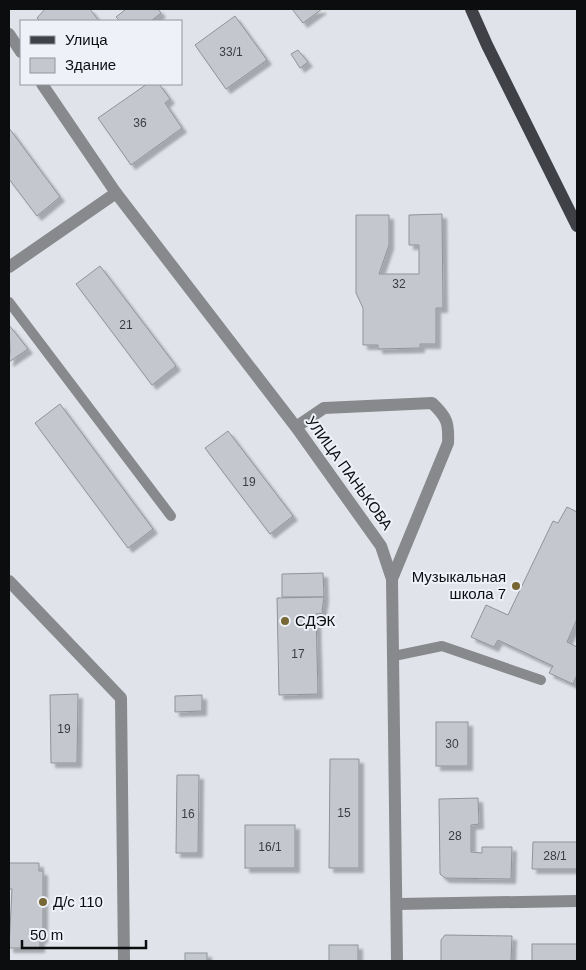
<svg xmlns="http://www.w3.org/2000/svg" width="586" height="970" font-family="Arial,sans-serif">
	<defs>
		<filter id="shadow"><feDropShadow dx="4.5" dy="4.5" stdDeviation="1" flood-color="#0004"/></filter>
	</defs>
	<rect width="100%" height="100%" fill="#e0e4ea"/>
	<!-- building -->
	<g fill="#c4c8ce" stroke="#909399" filter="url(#shadow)">
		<path d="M 45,9 L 90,9 L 99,21 L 40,21 L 37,18 Z"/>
		<path d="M 126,9 L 158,9 L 161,13 L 151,21 L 120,21 L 116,17 Z"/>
		<path d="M 292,9 L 322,9 L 303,23 Z"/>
		<path d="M 235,16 L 267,60 L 226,89 L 195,45 Z"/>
		<path d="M 298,50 L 308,62 L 300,68 L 291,54 Z"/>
		<path d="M 147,84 L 159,84 L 170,99 L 165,103 L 182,128 L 131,165 L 98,118 Z"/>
		<path d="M 9,128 L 60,197 L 37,216 L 9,179 Z"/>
		<path d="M 442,214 L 443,308 L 436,308 L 436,344 L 420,344 L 420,348 L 378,349 L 378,345 L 363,345 L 363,308 L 356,293 L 356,215 L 389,215 L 389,245 L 379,274 L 419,274 L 419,245 L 409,245 L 409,215 Z"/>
		<path d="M 100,266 L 176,366 L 152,385 L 76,284 Z"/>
		<path d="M 9,325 L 28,349 L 9,362 L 10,351 Z"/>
		<path d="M 60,404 L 153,529 L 128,548 L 35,423 Z"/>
		<path d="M 228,431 L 293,516 L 270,534 L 205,448 Z"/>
		<path d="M 567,507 L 577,512 L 577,619 L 567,642 L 577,647 L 577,675 L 573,684 L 549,673 L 553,666 L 498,640 L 494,647 L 471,637 L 486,605 L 508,615 L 553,521 L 558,523 Z"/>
		<path d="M 323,573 L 324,597 L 282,597 L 282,574 Z"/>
		<path d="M 324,597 L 322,611 L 324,613 L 316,614 L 318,694 L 279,695 L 277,598 Z"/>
		<path d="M 78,694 L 77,763 L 51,763 L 50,695 Z"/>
		<path d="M 202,695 L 202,711 L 175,712 L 175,696 Z"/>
		<rect x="436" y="722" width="32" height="44"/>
		<path d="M 330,759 L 359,759 L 359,868 L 329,868 Z"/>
		<path d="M 177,775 L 199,775 L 198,853 L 176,853 Z"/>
		<path d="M 478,798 L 479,824 L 471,825 L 471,852 L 482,853 L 482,847 L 512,847 L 511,879 L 445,878 L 440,874 L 439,799 Z"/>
		<rect x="245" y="825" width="50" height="43"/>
		<path d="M 533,842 L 577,842 L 577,869 L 532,869 Z"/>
		<path d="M 9,863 L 39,863 L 39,871 L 43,871 L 43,938 L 40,939 L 40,948 L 9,948 L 12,889 L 9,889 Z"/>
		<path d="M 445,935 L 512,936 L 511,961 L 441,961 L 441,940 Z"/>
		<rect x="532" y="944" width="45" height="17"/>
		<rect x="329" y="945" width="29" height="16"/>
		<rect x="185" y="953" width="22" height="8"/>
	</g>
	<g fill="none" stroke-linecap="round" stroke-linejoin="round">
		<!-- lane -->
		<g stroke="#88898c" stroke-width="10">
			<path d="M 9,302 L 171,516"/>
			<path d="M 394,656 L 442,646 L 541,680"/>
		</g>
		<!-- street -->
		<g stroke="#88898c" stroke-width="12">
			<path d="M 9,34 L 21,52"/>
			<path d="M 42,84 L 116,193 L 296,427 L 381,546 L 392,579 L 397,961"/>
			<path d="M 9,267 L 116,193"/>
			<path d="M 296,427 L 324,408 L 432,403 C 447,417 449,423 448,443 L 392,579"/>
			<path d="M 9,581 L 121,698 L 124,961"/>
			<path d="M 398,904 L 577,901"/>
		</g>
		<!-- primary -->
		<path stroke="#3f4146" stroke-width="12" d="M 471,9 L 487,45 L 577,226"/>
	</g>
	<!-- markers -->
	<g fill="#766734" stroke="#eef1f8" stroke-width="2">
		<circle cx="516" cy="586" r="5"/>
		<circle cx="285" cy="621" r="5"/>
		<circle cx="43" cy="902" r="5"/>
	</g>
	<g text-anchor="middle" stroke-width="4" stroke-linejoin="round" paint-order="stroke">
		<!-- number labels -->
		<g font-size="12" fill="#3a3c3f">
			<text x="231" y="56">33/1</text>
			<text x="140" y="127">36</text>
			<text x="399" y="288">32</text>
			<text x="126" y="329">21</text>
			<text x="249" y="486">19</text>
			<text x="298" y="658">17</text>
			<text x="64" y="733">19</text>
			<text x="452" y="748">30</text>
			<text x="344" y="817">15</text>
			<text x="188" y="818">16</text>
			<text x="455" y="840">28</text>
			<text x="270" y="851">16/1</text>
			<text x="555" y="860">28/1</text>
		</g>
		<!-- street labels -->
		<g font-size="15" fill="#0c0d0f" stroke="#eef1f8">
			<text transform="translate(349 473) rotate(54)" y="5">УЛИЦА ПАНЬКОВА</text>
		</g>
		<!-- poi labels -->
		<g font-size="15" fill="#0c0d0f" stroke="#eef1f8" text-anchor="start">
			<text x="506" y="582" text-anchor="end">Музыкальная<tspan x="506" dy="17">школа 7</tspan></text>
			<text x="295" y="626">СДЭК</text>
			<text x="53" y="907">Д/с 110</text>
		</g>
	</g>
	<!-- border -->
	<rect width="586" height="970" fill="none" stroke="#0c0d0f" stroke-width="20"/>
	<!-- legend -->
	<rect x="20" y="20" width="162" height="65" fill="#eef1f8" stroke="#94969b"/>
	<rect x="30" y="36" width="25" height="8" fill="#3f4146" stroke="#94969b"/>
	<text x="65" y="45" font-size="15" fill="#0c0d0f">Улица</text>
	<rect x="30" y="58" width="25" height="15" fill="#c4c8ce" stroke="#94969b"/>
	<text x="65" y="70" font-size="15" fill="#0c0d0f">Здание</text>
	<!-- scale -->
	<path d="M22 940v8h124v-8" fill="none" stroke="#0c0d0f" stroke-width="2.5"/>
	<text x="30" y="940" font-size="15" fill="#0c0d0f" stroke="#eef1f8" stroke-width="4" paint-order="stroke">50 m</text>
</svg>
